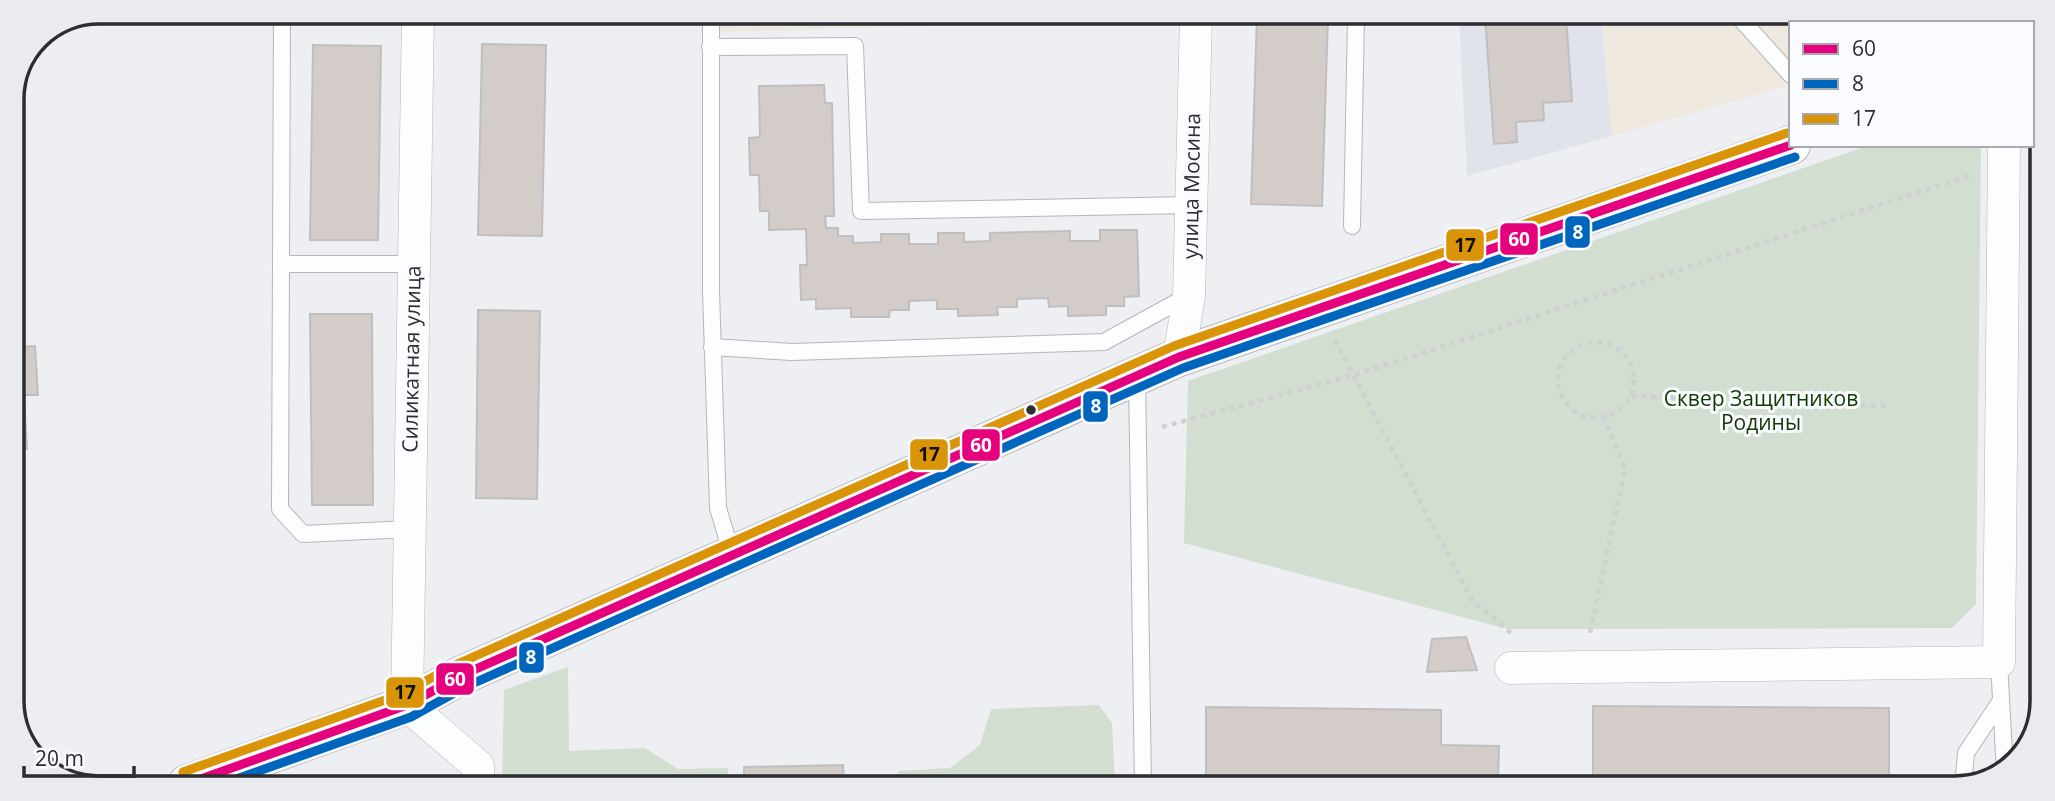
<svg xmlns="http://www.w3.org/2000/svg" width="2055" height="801" font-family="'Open Sans',sans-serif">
	<rect width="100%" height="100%" fill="#eeeff3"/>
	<!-- built -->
	<path fill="#e0e3ec" d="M 1459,16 L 1601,16 L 1612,136 L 1467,176 Z"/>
	<!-- education -->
	<g fill="#efe8df">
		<path d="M 701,14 L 1138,15 L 1138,19 L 700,33 Z"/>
		<path d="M 1601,16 L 1984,17 L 1992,23 L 1791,23 L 1791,85 L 1612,136 Z"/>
	</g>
	<!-- green -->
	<g fill="#d1ded0">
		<path d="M 1870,145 L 1981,145 L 1976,604 L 1952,628 L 1507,629 L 1184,543 L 1188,381 Z"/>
		<path d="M 568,667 L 569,751 L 645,748 L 678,769 L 728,768 L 728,786 L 502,785 L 504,690 Z"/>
		<path d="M 1099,705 L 1112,723 L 1115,787 L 897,786 L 898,771 L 950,768 L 980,745 L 991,709 Z"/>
	</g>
	<!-- building -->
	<g fill="#d4ccc9" stroke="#c0bfc0" stroke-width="2">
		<path d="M 1257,15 L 1328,16 L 1322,206 L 1251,204 Z"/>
		<path d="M 1485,16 L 1566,16 L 1572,101 L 1543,103 L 1544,120 L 1516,122 L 1517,142 L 1494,144 Z"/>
		<path d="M 482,44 L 546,45 L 542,236 L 478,235 Z"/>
		<path d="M 313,45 L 381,46 L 378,240 L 310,240 Z"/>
		<path d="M 824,85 L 825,103 L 832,103 L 834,216 L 825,216 L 826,228 L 838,228 L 838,236 L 853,236 L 853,243 L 881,242 L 881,234 L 909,234 L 909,244 L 938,244 L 938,233 L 964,233 L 964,242 L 990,241 L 990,233 L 1070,231 L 1070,241 L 1100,241 L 1100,230 L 1137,230 L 1139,296 L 1124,297 L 1124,306 L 1106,306 L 1106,315 L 1068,316 L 1068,306 L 1049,307 L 1048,298 L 1017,299 L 1017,307 L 997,307 L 998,315 L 958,316 L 958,309 L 937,309 L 937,300 L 909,301 L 909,310 L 890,310 L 889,317 L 851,317 L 851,308 L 816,309 L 816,299 L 801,300 L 800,265 L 807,265 L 806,229 L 769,230 L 769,211 L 760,211 L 759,175 L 750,175 L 749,138 L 760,137 L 759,86 Z"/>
		<path d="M 478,310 L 540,311 L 537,499 L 476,498 Z"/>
		<path d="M 310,314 L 372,314 L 373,505 L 312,505 Z"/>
		<path d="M 35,346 L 38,395 L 24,395 L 27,449 L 12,449 L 12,347 Z"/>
		<path d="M 1466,637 L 1477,670 L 1427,672 L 1432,639 Z"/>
		<path d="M 1593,706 L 1889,708 L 1889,777 L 1593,776 Z"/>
		<path d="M 1206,707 L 1441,710 L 1441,745 L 1499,746 L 1498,782 L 1206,777 Z"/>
		<path d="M 843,765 L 844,786 L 744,786 L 744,767 Z"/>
	</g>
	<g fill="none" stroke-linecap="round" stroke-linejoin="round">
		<defs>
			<g id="service">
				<path d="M 282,13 L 280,509 L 303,534 L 409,529"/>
				<path d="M 711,14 L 711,291 L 718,508 L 732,555"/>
				<path d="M 1738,16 L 1791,75"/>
				<path d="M 710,47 L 855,46 L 861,211 L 1191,205"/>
				<path d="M 1352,226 L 1356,15"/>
				<path d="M 281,264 L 414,264"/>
				<path d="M 712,347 L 792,352 L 1104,342 L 1188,296"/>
				<path d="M 1137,376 L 1143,787"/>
				<path d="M 1999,662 L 2005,773"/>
				<path d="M 1963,787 L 1966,753 L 2000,702"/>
			</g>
			<g id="minor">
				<path d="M 418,13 L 407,705 L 478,766 L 479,785"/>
				<path d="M 1179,357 L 1189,296 L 1196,15"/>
				<path d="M 1511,668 L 1999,662 L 2004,145"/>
			</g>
			<path id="tertiary" d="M 187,784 L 407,705 L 460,676 L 1179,357 L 1791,145"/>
		</defs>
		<!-- service casing -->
		<use href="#service" stroke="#b5b6b9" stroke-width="18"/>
		<!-- minor casing -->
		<use href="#minor" stroke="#b5b6b9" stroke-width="33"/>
		<!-- tertiary casing -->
		<use href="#tertiary" stroke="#b5b6b9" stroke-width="40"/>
		<!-- path -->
		<g stroke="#cfd0d1" stroke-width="4.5" stroke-dasharray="5 5" stroke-linecap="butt">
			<path d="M 1335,340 L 1472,600 L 1511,633"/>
			<circle cx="1596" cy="380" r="38"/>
			<path d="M 1631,396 L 1889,406"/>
			<path d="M 1162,427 L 1354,375 L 1969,176"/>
			<path d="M 1590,633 L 1625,468 L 1604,418"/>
		</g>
		<!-- service -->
		<use href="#service" stroke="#fcfdfd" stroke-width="16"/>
		<!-- minor -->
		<use href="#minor" stroke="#fcfdfd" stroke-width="32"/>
		<!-- tertiary -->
		<use href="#tertiary" stroke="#fcfdfd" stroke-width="38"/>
		<defs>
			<path id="bus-1" d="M 187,784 L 407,705 L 460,676 L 1179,357 L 1791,145"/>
			<path id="bus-2" d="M 222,784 L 411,717 L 465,687 L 1183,368 L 1795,157"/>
			<path id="bus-3" d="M 183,772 L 402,694 L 455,665 L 1174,346 L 1787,133"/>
		</defs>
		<!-- bus-1 casing -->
		<use href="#bus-1" stroke="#fafbfe" stroke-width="14"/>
		<!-- bus-2 casing -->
		<use href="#bus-2" stroke="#fafbfe" stroke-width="14"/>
		<!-- bus-3 casing -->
		<use href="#bus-3" stroke="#fafbfe" stroke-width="14"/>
		<!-- bus-1 -->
		<use href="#bus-1" stroke="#e5007d" stroke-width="9"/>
		<!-- bus-2 -->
		<use href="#bus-2" stroke="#0065bd" stroke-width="9"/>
		<!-- bus-3 -->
		<use href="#bus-3" stroke="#d99407" stroke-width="9"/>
	</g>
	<!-- markers -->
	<circle fill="#2c2d30" stroke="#fafbfe" stroke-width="2.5" cx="1031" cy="410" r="6"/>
	<g text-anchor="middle" stroke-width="6" stroke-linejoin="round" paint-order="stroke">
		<!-- street labels -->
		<g font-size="21" fill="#2c2d30" stroke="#fafbfe">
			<text transform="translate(1192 186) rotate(-89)" y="7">улица Мосина</text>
			<text transform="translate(412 359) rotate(-89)" y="7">Силикатная улица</text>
		</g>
		<!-- park labels -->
		<g font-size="21" fill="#133903" stroke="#fafbfe">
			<text x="1761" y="406">Сквер Защитников<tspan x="1761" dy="24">Родины</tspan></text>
		</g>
	</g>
	<!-- crop -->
	<path d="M0 0H2055V801H0ZM99 24H1955A75 75 0 0 1 2030 99V701A75 75 0 0 1 1955 776H99A75 75 0 0 1 24 701V99A75 75 0 0 1 99 24Z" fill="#eaebee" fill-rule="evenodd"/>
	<path fill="none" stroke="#2c2d30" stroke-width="3.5" d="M99 24H1955A75 75 0 0 1 2030 99V701A75 75 0 0 1 1955 776H99A75 75 0 0 1 24 701V99A75 75 0 0 1 99 24Z"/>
	<g stroke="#fafbfe" stroke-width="2.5">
		<rect x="1564" y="215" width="27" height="34" rx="7" fill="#0065bd"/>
		<rect x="1499" y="222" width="40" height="34" rx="7" fill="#e5007d"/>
		<rect x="1445" y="228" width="40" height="34" rx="7" fill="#d99407"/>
		<rect x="1082" y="390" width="27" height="33" rx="7" fill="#0065bd"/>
		<rect x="961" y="428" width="40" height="34" rx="7" fill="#e5007d"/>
		<rect x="909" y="438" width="40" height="33" rx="7" fill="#d99407"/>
		<rect x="518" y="641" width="27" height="33" rx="7" fill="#0065bd"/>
		<rect x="435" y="662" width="40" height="34" rx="7" fill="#e5007d"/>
		<rect x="385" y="676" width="40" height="33" rx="7" fill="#d99407"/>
	</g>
	<g font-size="19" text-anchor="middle" font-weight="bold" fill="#fff">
		<text x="1578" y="239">8</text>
		<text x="1519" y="246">60</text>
		<text x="1096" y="413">8</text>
		<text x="981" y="452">60</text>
		<text x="531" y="664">8</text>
		<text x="455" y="686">60</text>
	</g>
	<g font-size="19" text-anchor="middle" font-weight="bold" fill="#111">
		<text x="1465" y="252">17</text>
		<text x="929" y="461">17</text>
		<text x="405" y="699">17</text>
	</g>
	<!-- legend -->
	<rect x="1789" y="21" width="245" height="126" fill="#fafbfe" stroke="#a8a9ac" stroke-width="2"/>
	<rect x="1803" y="44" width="35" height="10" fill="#e5007d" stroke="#a8a9ac" stroke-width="2"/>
	<text x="1852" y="56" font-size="21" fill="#2c2d30">60</text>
	<rect x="1803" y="79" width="35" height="10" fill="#0065bd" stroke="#a8a9ac" stroke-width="2"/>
	<text x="1852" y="91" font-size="21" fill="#2c2d30">8</text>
	<rect x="1803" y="114" width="35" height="10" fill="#d99407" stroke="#a8a9ac" stroke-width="2"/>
	<text x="1852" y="126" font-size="21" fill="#2c2d30">17</text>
	<!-- scale -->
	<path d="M24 766v10h110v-10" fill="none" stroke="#2c2d30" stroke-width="3.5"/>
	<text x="35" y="766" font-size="21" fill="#2c2d30" stroke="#fafbfe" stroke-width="5" paint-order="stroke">20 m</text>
</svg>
